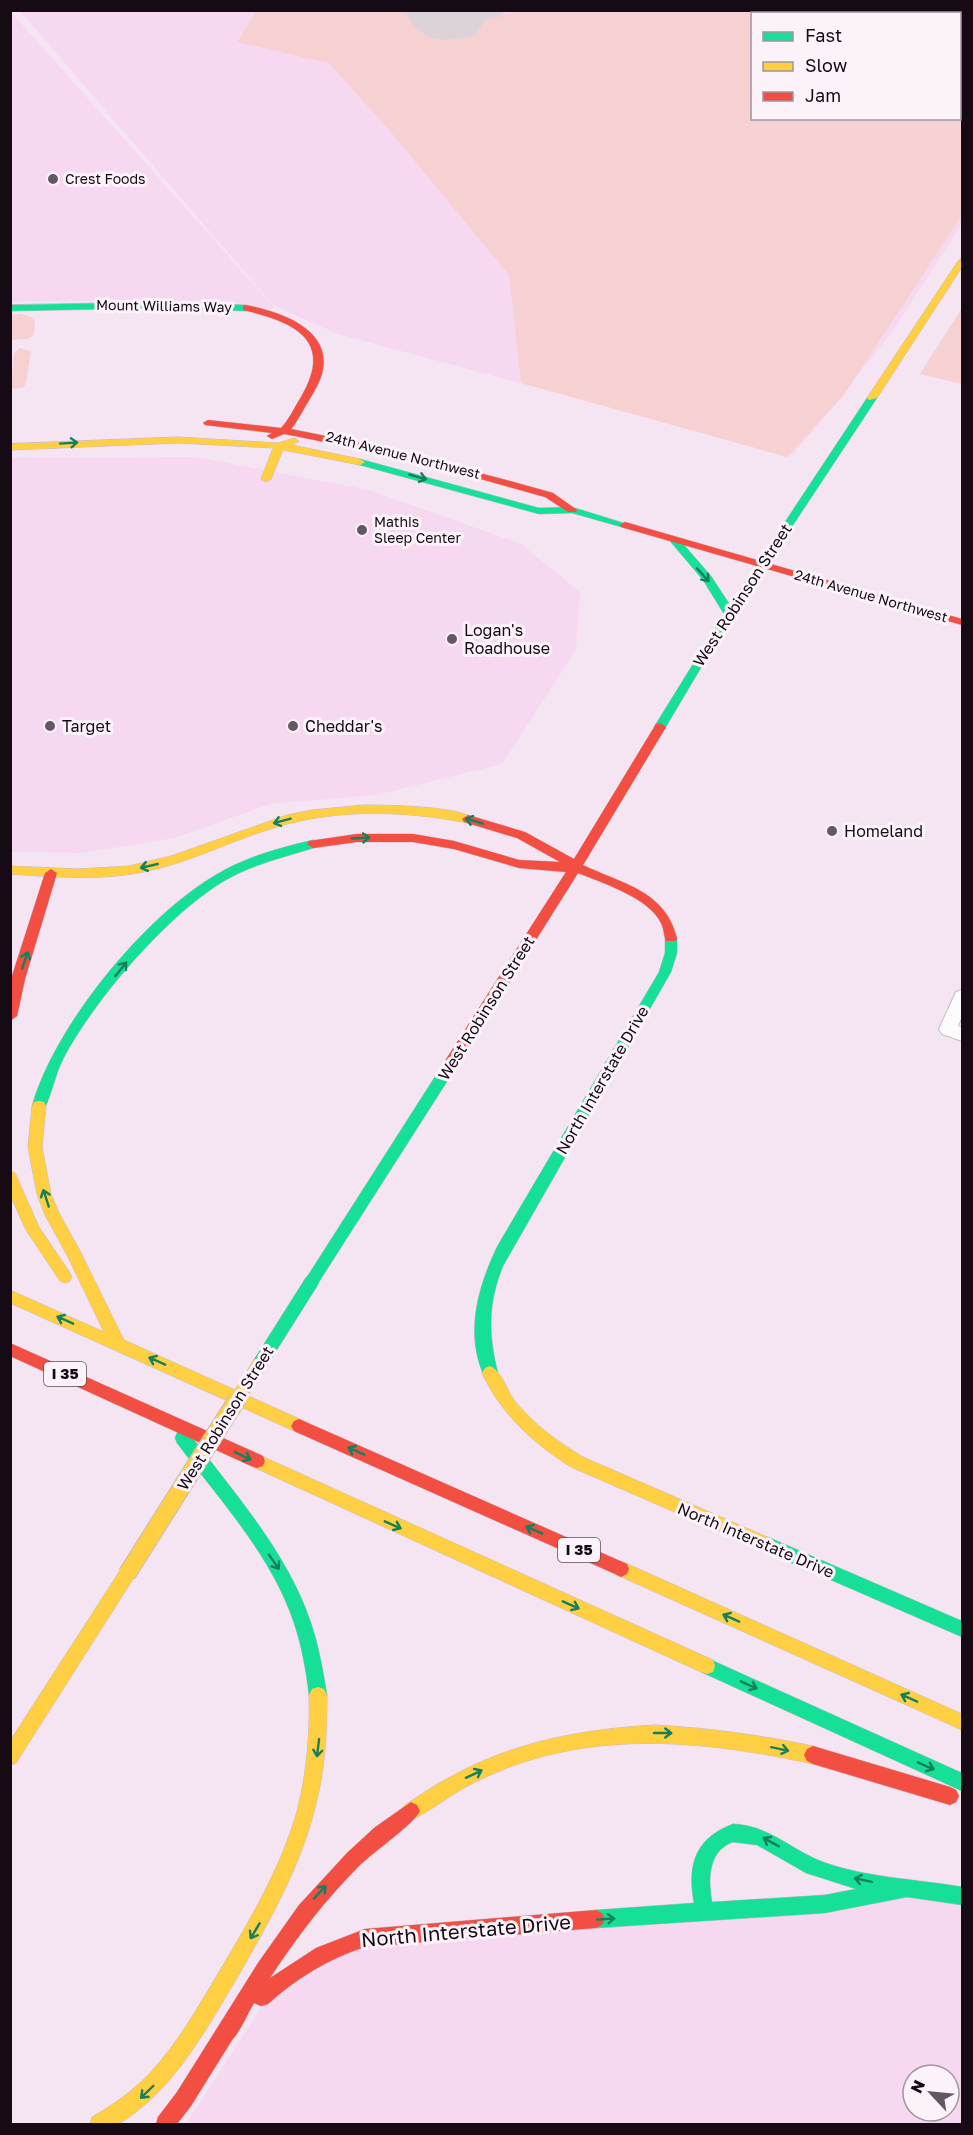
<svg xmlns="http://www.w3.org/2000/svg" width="973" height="2135" font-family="'Golos Text',sans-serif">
	<rect width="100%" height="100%" fill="#f5e5f3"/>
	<!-- built -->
	<g fill="#f6d8f1" fill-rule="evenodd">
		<path d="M 10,11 L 273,306 L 272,309 L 237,303 L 162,300 L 11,302 Z"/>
		<path d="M 20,11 L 962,11 L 962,224 L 890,335 L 792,456 L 338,334 L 273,305 ZM 752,14 L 960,14 L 960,118 L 752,118 Z"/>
		<path d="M 196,457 L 369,490 L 521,544 L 580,592 L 576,650 L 502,764 L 377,795 L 270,804 L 174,838 L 82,853 L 11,852 L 11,458 Z"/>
		<path d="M 906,1897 L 955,1900 L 962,1903 L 962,2124 L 186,2124 L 262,2006 L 351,1949 ZM 913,2075 L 949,2075 L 949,2111 L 913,2111 Z"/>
	</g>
	<!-- green -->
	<g fill="#f7d1d1" fill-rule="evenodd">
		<path d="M 257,11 L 410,11 L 437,34 L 481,24 L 478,21 L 522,10 L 962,11 L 962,215 L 844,395 L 787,457 L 521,383 L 509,275 L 389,130 L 329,63 L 237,42 ZM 752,14 L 960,14 L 960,118 L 752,118 Z"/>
		<path d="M 962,308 L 962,384 L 920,374 Z"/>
		<path d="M 21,314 L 31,317 L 35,321 L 34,335 L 28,339 L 11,340 L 11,315 Z"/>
		<path d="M 20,348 L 31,351 L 26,383 L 23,388 L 11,389 L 14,353 Z"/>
	</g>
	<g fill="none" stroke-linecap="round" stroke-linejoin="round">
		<!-- taxiway -->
		<path fill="#dcd2da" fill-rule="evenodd" d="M 506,10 L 502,16 L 449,29 L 438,26 L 434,20 L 438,14 L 452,10 Z"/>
		<!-- runway -->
		<path fill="#dcd2da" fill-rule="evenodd" d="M 402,10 L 479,10 L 485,20 L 475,35 C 439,44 424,42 402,10 Z"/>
		<defs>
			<path id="street" d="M 962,990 L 962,1016 L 958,1026 L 962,1027 L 962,1041 L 942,1034 L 939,1029 L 956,992 Z"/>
			<g id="fast">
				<path d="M 159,302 L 246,305 L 251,308 L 246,311 L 159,308 L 10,311 L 10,305 Z"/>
				<path d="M 872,395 L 877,398 L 721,634 L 664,730 L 656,730 L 654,727 L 724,614 L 703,580 L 669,540 L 674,537 L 678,538 L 711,576 L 730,605 L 867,398 Z"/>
				<path d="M 360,459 L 539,508 L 572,507 L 630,525 L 625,528 L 572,513 L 539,514 L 356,464 L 356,460 Z"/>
				<path d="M 313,840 L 319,844 L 317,847 C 285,857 253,864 224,881 C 167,915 94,1000 63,1059 C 55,1075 52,1094 44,1110 L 34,1110 L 32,1106 C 54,1027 143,918 214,876 C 245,857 279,848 313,840 Z"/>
				<path d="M 671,933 L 677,938 L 677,953 L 671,972 L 503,1266 C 488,1303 488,1334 498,1373 L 495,1378 L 490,1380 L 485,1378 C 464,1334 478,1286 498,1245 L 659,972 L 665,953 L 665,938 Z"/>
				<path d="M 450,1060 L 455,1061 L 457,1065 L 455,1069 L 317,1285 L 312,1287 L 307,1285 L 305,1281 L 307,1277 L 445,1061 Z"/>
				<path d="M 183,1431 L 189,1433 C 233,1492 287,1551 311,1623 C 319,1647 323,1670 327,1695 L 324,1701 L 318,1703 L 312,1701 L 309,1695 C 306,1670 302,1647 294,1623 C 272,1556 219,1499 177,1443 L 175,1438 L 177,1433 Z"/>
				<path d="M 768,1537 L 962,1621 L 962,1637 L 762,1550 L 760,1545 L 762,1540 Z"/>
				<path d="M 707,1658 L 962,1773 L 962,1791 L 701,1672 L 699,1666 L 701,1660 Z"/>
				<path d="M 733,1824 C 770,1825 793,1852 826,1863 C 869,1878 917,1879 962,1887 L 962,1905 L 907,1897 L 825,1913 L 596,1928 L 590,1925 L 587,1919 L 590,1913 L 596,1910 L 694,1903 C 687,1865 695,1838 733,1824 ZM 733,1842 L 757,1845 L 806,1873 L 856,1889 L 825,1895 L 712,1902 C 708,1879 708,1851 733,1842 Z"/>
			</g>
			<g id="slow">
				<path d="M 962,258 L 962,267 L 877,398 L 869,400 L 867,398 L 958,261 Z"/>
				<path d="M 178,437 L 278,443 L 294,438 L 299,441 L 292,445 L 360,459 L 365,462 L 360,465 L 283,450 L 271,479 L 266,482 L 261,479 L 273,448 L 178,443 L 10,450 L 10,444 Z"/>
				<path d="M 364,805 C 384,805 462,806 474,819 L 468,823 C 400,810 331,808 264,831 C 224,844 185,864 143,872 C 99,881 55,877 10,874 L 10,866 L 78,869 L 129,866 L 171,856 L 287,815 L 312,810 Z"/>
				<path d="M 39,1101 L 44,1102 L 46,1106 L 42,1147 L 51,1194 L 59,1213 L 79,1249 L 124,1340 L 304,1421 L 307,1426 L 304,1431 L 299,1433 L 294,1431 L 10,1303 L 10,1290 L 104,1332 L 68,1257 L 45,1215 L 37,1194 L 28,1147 L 32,1106 L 34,1102 Z"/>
				<path d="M 10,1171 L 15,1173 L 39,1227 L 70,1273 L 72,1277 L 70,1281 L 65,1283 L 60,1281 L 26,1230 L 10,1195 Z"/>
				<path d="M 490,1366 C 501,1370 507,1390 514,1400 C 533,1424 557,1441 583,1457 L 774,1540 L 776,1545 L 774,1550 L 768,1553 L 762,1550 L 571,1467 C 533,1443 502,1415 482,1373 L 485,1368 Z"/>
				<path d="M 257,1454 L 713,1660 L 715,1666 L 713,1672 L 707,1674 L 701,1672 L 251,1466 L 249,1461 L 251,1456 Z"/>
				<path d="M 621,1561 L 962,1714 L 962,1730 L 615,1574 L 613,1569 L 615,1564 Z"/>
				<path d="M 127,1566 L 133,1569 L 135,1574 L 133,1579 L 16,1763 L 10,1765 L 10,1741 L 121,1569 Z"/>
				<path d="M 318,1687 L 324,1689 L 327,1695 C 327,1734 325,1770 315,1808 C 300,1868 268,1924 237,1978 C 208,2026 181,2077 136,2112 C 130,2116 124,2122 117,2124 C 109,2127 98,2124 90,2124 L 92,2117 C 113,2105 133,2091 150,2073 C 178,2043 198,2007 219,1972 C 250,1920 282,1866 298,1808 C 307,1770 310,1734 309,1695 L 312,1689 Z"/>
				<path d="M 655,1725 C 709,1728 760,1735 813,1746 L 819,1749 L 822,1755 L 819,1761 L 813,1764 C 712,1742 606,1730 507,1768 C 492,1774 476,1781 462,1789 C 445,1799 429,1812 411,1820 L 405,1817 L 402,1811 L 405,1805 C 420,1795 436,1784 452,1776 C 516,1741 584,1729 655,1725 Z"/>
			</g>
			<g id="jam">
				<path d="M 246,305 C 277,311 330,327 323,369 C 321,381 314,392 308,402 C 302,411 298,421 291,429 L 380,447 L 510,481 L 553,493 L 577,510 L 576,512 L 568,512 L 545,497 L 420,462 L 295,436 L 284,434 L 272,439 L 267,436 L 272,433 L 205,425 L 203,423 L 208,420 L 281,428 C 289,420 294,408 301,397 C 335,339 293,322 243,310 L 243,306 Z"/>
				<path d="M 625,522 L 962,619 L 962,625 L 621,527 L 620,525 Z"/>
				<path d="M 660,723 L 666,727 L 583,865 C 622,884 665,890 677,938 L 676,941 L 666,941 C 664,936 664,929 661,923 C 649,898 603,883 578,873 L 455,1069 L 445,1069 L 443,1065 L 445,1061 L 566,872 L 519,868 L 454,849 L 413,842 L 357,842 L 313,848 L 307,844 L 309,841 L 357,834 L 413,834 L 454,841 L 519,860 L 560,862 L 517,838 L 464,822 L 462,819 L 468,815 L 525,832 L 574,859 L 656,724 Z"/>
				<path d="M 51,869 L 57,873 L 25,979 L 17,1016 L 10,1021 L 11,979 L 45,873 Z"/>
				<path d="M 10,1343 L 263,1456 L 265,1461 L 263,1466 L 257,1468 L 251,1466 L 10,1356 Z"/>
				<path d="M 299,1419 L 627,1564 L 629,1569 L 627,1574 L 621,1577 L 615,1574 L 294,1431 L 291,1426 L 294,1421 Z"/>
				<path d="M 813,1746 L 950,1787 L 956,1790 L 959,1796 L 956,1802 L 950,1805 L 813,1764 L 807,1761 L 804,1755 L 807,1749 Z"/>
				<path d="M 411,1802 L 417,1805 L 420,1811 C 415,1823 371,1854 359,1866 C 325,1900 296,1938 270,1978 L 316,1948 L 365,1929 L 596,1910 L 602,1913 L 605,1919 L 602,1925 L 596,1928 L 365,1947 C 328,1959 297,1978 268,2004 L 261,2006 L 254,2003 C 246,2016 242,2029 232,2040 L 191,2106 L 177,2124 L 156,2124 L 158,2117 L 177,2092 L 258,1963 L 299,1905 L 347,1853 L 374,1828 Z"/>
			</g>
		</defs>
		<!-- street casing -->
		<use href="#street" stroke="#c8bac6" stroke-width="2"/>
		<!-- fast casing -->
		<use href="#fast" stroke="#c8bac6" stroke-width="1"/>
		<!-- slow casing -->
		<use href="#slow" stroke="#c8bac6" stroke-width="1"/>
		<!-- jam casing -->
		<use href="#jam" stroke="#c8bac6" stroke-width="1"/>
		<!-- street -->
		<use href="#street" fill="#fefbfd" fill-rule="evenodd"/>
		<!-- fast -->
		<use href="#fast" fill="#16e098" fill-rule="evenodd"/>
		<!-- slow -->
		<use href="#slow" fill="#ffcf43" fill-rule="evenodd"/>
		<!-- jam -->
		<use href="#jam" fill="#f24e42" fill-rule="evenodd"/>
		<defs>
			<path id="fast-bridge" d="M 259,1365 L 312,1281"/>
			<path id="slow-bridge-far1" d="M 237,1400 L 259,1365"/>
			<path id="slow-bridge" d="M 127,1574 L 238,1398"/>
		</defs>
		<!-- fast-bridge casing -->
		<use href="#fast-bridge" stroke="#c8bac6" stroke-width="15" stroke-linecap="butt"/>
		<!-- slow-bridge-far1 casing -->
		<use href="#slow-bridge-far1" stroke="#c8bac6" stroke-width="15" stroke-linecap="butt"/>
		<!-- slow-bridge casing -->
		<use href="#slow-bridge" stroke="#c8bac6" stroke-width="19" stroke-linecap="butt"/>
		<!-- fast-bridge -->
		<use href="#fast-bridge" stroke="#16e098" stroke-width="14"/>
		<!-- slow-bridge-far1 -->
		<use href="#slow-bridge-far1" stroke="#ffcf43" stroke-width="14"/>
		<!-- slow-bridge -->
		<use href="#slow-bridge" stroke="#ffcf43" stroke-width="17"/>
	</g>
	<!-- one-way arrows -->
	<defs><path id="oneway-shaft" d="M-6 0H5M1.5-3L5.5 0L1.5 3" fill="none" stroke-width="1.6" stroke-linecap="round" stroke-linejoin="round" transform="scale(1.5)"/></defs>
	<g stroke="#16805d">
		<use href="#oneway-shaft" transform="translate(69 443) rotate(-4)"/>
		<use href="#oneway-shaft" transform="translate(418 477) rotate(16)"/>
		<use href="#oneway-shaft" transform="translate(703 575) rotate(48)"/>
		<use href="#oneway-shaft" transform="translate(282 821) rotate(165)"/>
		<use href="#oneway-shaft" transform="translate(474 821) rotate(-164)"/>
		<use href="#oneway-shaft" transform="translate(361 838) rotate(-3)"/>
		<use href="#oneway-shaft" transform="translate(149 866) rotate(167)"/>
		<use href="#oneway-shaft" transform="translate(25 960) rotate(-72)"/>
		<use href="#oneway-shaft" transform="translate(121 969) rotate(-51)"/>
		<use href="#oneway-shaft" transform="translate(46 1198) rotate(-108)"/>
		<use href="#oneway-shaft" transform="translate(65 1320) rotate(-156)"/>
		<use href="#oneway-shaft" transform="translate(157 1361) rotate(-156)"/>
		<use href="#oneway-shaft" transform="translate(356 1451) rotate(-156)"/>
		<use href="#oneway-shaft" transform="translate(243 1456) rotate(25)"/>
		<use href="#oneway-shaft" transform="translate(393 1525) rotate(24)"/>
		<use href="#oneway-shaft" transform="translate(534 1530) rotate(-156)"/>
		<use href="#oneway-shaft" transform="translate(274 1562) rotate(55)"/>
		<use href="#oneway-shaft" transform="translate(571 1605) rotate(24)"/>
		<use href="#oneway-shaft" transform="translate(731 1618) rotate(-156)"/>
		<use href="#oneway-shaft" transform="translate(749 1685) rotate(24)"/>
		<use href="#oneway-shaft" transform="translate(909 1698) rotate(-156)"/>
		<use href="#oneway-shaft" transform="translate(663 1733)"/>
		<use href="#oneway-shaft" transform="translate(318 1748) rotate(97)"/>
		<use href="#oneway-shaft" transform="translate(780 1749) rotate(12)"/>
		<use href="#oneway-shaft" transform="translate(926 1766) rotate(24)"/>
		<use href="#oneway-shaft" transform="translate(474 1774) rotate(-25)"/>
		<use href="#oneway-shaft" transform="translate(771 1842) rotate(-151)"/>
		<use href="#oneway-shaft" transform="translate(863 1880) rotate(-168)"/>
		<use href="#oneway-shaft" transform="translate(320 1892) rotate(-48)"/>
		<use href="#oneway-shaft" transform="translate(606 1919) rotate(-4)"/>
		<use href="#oneway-shaft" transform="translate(255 1931) rotate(121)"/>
		<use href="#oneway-shaft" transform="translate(147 2092) rotate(136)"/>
	</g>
	<!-- markers -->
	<g fill="#645763" stroke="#fbf3f9" stroke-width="2">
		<circle cx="53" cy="179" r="6"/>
		<circle cx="362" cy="530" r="6"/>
		<circle cx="452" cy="639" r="6"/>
		<circle cx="50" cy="726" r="6"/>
		<circle cx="293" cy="726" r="6"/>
		<circle cx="832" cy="831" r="6"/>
	</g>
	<g text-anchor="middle" stroke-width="6" stroke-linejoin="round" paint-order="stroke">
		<!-- far-poi labels -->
		<g font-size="14" fill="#160b15" stroke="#fbf3f9" text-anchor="start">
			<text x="65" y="184">Crest Foods</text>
			<text x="374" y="527">Mathis<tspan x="374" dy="16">Sleep Center</tspan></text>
		</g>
		<!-- far-street labels -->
		<g font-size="14" fill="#160b15" stroke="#fbf3f9">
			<text transform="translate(164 306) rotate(1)" y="5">Mount Williams Way</text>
			<text transform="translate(403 455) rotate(14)" y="5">24th Avenue Northwest</text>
			<text transform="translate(871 596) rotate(16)" y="5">24th Avenue Northwest</text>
		</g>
		<!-- shield labels -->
		<g fill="#fbf3f9" stroke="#5b5159" stroke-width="1.5">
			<rect x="44" y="1362" width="42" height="24" rx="4.5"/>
			<rect x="558" y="1538" width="42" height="24" rx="4.5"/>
		</g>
		<g font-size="15" font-weight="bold" fill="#160b15">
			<text x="65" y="1379">I 35</text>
			<text x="579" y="1555">I 35</text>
		</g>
		<!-- street labels -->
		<g font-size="16" fill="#160b15" stroke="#fbf3f9">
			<text transform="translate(742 595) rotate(-57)" y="6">West Robinson Street</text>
			<text transform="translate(486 1008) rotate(-58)" y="6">West Robinson Street</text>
			<text transform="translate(602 1080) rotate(-60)" y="6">North Interstate Drive</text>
			<text transform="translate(225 1418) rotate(-58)" y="6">West Robinson Street</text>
			<text transform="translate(756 1540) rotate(23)" y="6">North Interstate Drive</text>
		</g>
		<!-- poi labels -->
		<g font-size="16" fill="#160b15" stroke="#fbf3f9" text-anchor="start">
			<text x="464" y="636">Logan's<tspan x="464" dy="18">Roadhouse</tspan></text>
			<text x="62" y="732">Target</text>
			<text x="305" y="732">Cheddar's</text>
			<text x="844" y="837">Homeland</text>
		</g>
		<!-- near-street labels -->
		<g font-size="20" fill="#160b15" stroke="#fbf3f9">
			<text transform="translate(466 1931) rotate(-5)" y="7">North Interstate Drive</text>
		</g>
	</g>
	<!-- border -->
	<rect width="973" height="2135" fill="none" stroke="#160b15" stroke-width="24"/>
	<!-- legend -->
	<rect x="751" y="12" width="210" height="108" fill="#fbf3f9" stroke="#9f969e" stroke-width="1.5"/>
	<rect x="763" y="32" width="30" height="9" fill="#16e098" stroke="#9f969e" stroke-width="1.5"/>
	<text x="805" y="42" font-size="18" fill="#160b15">Fast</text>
	<rect x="763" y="62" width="30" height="9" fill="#ffcf43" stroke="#9f969e" stroke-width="1.5"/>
	<text x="805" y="72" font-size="18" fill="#160b15">Slow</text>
	<rect x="763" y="92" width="30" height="9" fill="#f24e42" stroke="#9f969e" stroke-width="1.5"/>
	<text x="805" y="102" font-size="18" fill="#160b15">Jam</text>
	<!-- north arrow -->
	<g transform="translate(931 2093) rotate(296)"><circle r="28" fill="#fbf3f9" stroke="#9f969e" stroke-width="1.5"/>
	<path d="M0-4.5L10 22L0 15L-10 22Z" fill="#645763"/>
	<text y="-9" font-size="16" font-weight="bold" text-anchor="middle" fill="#160b15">N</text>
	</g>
</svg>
